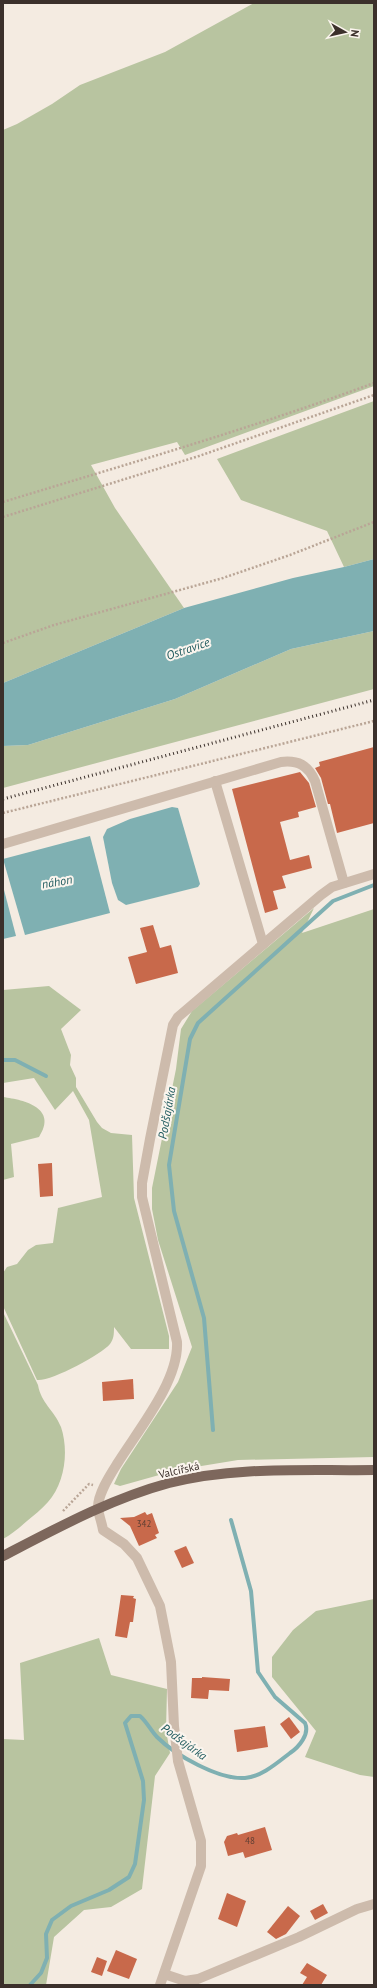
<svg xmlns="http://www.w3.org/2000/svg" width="377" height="1988" font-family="'PT Sans',sans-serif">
	<rect width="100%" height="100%" fill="#f4ebe1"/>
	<!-- green -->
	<g fill="#b8c4a0">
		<path d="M 254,3 L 374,3 L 374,386 L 185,455 L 177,442 L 91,465 L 115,508 L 184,608 L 3,683 L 3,130 L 17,124 L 52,104 L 80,85 L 165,52 Z"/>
		<path d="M 374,401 L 374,559 L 344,567 L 327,531 L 241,500 L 217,459 Z"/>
		<path d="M 374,631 L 374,689 L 3,788 L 3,746 L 28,745 L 175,699 L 291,649 Z"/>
		<path d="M 314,908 L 302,933 L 374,909 L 374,1457 L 238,1460 L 177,1470 L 120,1486 L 114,1484 L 121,1469 L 178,1382 L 192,1347 L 158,1240 L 152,1209 L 152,1188 L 176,1069 L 181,1029 L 192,1011 Z"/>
		<path d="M 49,986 L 81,1010 L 61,1029 L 71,1055 L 70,1065 L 76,1078 L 76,1087 L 97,1122 L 102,1128 L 111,1133 L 132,1135 L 134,1198 L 169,1336 L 169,1349 L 131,1349 L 114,1327 C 114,1333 114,1339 110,1344 C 101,1355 50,1382 37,1380 L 3,1306 L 3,1273 L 7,1267 L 17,1264 L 28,1250 L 36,1245 L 53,1243 L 58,1208 L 102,1197 L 89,1120 L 73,1091 L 55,1110 L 34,1078 L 3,1083 L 3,990 Z"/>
		<path d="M 3,1097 C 25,1100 58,1108 39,1137 L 11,1144 L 14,1177 L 3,1180 Z"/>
		<path d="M 3,1312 L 38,1385 C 41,1403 54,1410 61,1427 C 69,1451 65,1483 48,1502 C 42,1509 34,1515 27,1521 C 19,1528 12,1534 3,1539 Z"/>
		<path d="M 374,1599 L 374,1777 L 360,1775 L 305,1757 L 316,1731 L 272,1677 L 272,1657 L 293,1630 L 316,1611 Z"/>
		<path d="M 99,1638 L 111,1675 L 167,1689 L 166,1730 L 170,1753 L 155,1776 L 142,1889 L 111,1907 L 84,1910 L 54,1937 L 46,1985 L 3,1985 L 3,1739 L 24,1740 L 20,1663 Z"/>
	</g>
	<!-- water -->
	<g fill="#7fb0b2">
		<path d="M 374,559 L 374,631 L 291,649 L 175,699 L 28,745 L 3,746 L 3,683 L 184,608 L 293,578 L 344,567 Z"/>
		<path d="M 172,807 L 178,808 L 200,884 L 198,887 L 126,905 L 118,900 L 112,883 L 103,837 L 107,829 L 130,819 Z"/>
		<path d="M 90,836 L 110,913 L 25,935 L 3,859 Z"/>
		<path d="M 3,886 L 16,936 L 3,939 Z"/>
	</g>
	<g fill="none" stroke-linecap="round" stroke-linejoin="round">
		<!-- stream -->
		<g stroke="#7fb0b2" stroke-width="4">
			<path d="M 3,1060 L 15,1060 L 46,1076"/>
			<path d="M 213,1430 L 204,1318 L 174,1211 L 169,1165 L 190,1039 L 198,1023 L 333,901 L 374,885"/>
			<path d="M 30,1985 L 41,1973 L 47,1958 L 46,1934 L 52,1920 L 71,1906 L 109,1890 L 129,1877 L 135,1864 L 144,1800 L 143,1781 L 125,1723 L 131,1716 L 140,1716 C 147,1722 151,1731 157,1737 C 175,1755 219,1780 245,1778 C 261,1777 277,1763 290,1753 C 299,1747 310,1734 305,1723 L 275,1697 L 258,1672 L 251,1591 L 231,1520"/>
		</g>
	</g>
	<!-- building -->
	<g fill="#c8694b">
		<path d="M 374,747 L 374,823 L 337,833 L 330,804 L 328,804 L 321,778 L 315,768 L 320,766 L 319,762 Z"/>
		<path d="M 300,772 L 309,783 L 316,807 L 298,812 L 299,817 L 280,822 L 290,860 L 309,855 L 312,868 L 282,876 L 286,888 L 273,891 L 278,909 L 265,913 L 232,789 Z"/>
		<path d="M 153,925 L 160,948 L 171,945 L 178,973 L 136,984 L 128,957 L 147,952 L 140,928 Z"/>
		<path d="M 52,1163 L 53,1196 L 40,1197 L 38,1164 Z"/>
		<path d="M 133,1379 L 134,1399 L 103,1401 L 102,1382 Z"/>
		<path d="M 145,1512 L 147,1515 L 152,1513 L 159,1533 L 155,1535 L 157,1538 L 139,1546 L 130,1526 L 120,1518 L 134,1517 Z"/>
		<path d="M 186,1546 L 194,1563 L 182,1568 L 174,1551 Z"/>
		<path d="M 121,1595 L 134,1596 L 133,1598 L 136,1599 L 133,1622 L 130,1622 L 127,1638 L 115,1636 Z"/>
		<path d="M 202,1677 L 230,1679 L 229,1691 L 209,1690 L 208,1699 L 191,1698 L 192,1678 L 202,1678 Z"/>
		<path d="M 289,1717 L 300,1732 L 291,1739 L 280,1724 Z"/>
		<path d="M 265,1726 L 268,1747 L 237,1752 L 234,1730 Z"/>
		<path d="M 265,1827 L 272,1850 L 245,1858 L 243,1852 L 228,1856 L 224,1842 L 227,1836 L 237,1833 L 238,1835 Z"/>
		<path d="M 227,1893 L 246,1901 L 237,1927 L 218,1919 Z"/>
		<path d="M 323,1904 L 328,1913 L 315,1920 L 310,1911 Z"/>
		<path d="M 288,1906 L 300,1916 L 286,1934 L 276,1939 L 267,1932 Z"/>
		<path d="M 116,1950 L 137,1959 L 129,1979 L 107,1971 Z"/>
		<path d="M 97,1957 L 107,1961 L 102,1976 L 91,1972 Z"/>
		<path d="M 307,1963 L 327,1975 L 321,1985 L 302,1985 L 307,1977 L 300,1973 Z"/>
	</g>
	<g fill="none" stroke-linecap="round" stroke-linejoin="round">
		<!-- path -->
		<g stroke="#b9a596" stroke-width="2.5" stroke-dasharray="2 2" stroke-linecap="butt">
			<path d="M 3,502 C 127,464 253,428 374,383"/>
			<path d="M 3,517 L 199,456 L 374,395"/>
			<path d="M 3,643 L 54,625 L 223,578 L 290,555 L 374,522"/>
			<path d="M 3,813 L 374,721"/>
			<path d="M 63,1511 L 89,1484 L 93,1485"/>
		</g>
		<!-- minor -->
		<g stroke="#cdbbac" stroke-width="10">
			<path d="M 215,781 L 263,944"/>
			<path d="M 3,844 L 281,762 C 298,760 308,765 315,781 L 344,883"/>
			<path d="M 164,1974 L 185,1981 L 198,1979 L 299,1937 L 357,1909 L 374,1904"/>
			<path d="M 160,1985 L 201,1866 L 201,1841 L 178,1761 L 174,1726 L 171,1662 L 160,1606 L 137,1558 L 124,1544 L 103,1530 C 102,1523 99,1516 98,1509 C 97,1495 110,1475 117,1464 C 138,1430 179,1381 177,1342 L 142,1197 L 142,1183 L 150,1139 L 173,1025 L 178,1017 L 321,895 L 332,887 L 374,874"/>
		</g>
		<!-- major -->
		<path stroke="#7d675c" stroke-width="10" d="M 3,1556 C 57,1528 110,1499 169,1483 C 235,1466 307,1471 374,1470"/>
		<!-- rail -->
		<path stroke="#3b302b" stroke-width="3" stroke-dasharray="1 3" stroke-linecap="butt" d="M 3,799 L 374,700"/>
	</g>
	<g text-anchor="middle" stroke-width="4" stroke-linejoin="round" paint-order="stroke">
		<!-- number labels -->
		<g font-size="9" fill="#5e3e33">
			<text x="144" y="1527">342</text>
			<text x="250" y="1844">48</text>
		</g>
		<!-- street labels -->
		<g font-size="11" fill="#3b302b" stroke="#fbf5ee">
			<text transform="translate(179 1470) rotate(-13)" y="4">Valcířská</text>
		</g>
		<!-- water labels -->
		<g font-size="12" font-style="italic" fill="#1f5a5e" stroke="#fbf5ee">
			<text transform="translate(188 649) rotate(-19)" y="4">Ostravice</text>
			<text transform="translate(57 882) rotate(-10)" y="4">náhon</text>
			<text transform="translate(167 1113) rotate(-80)" y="4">Podšajárka</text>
			<text transform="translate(184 1742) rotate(36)" y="4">Podšajárka</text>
		</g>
	</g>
	<!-- border -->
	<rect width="377" height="1988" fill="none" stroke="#3b302b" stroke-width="8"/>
	<!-- north arrow -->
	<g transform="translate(345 32) rotate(98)" stroke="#fbf5ee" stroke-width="3" paint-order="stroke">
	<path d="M0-3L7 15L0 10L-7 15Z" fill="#3b302b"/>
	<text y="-6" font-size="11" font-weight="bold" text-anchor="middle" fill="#3b302b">N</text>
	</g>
</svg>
